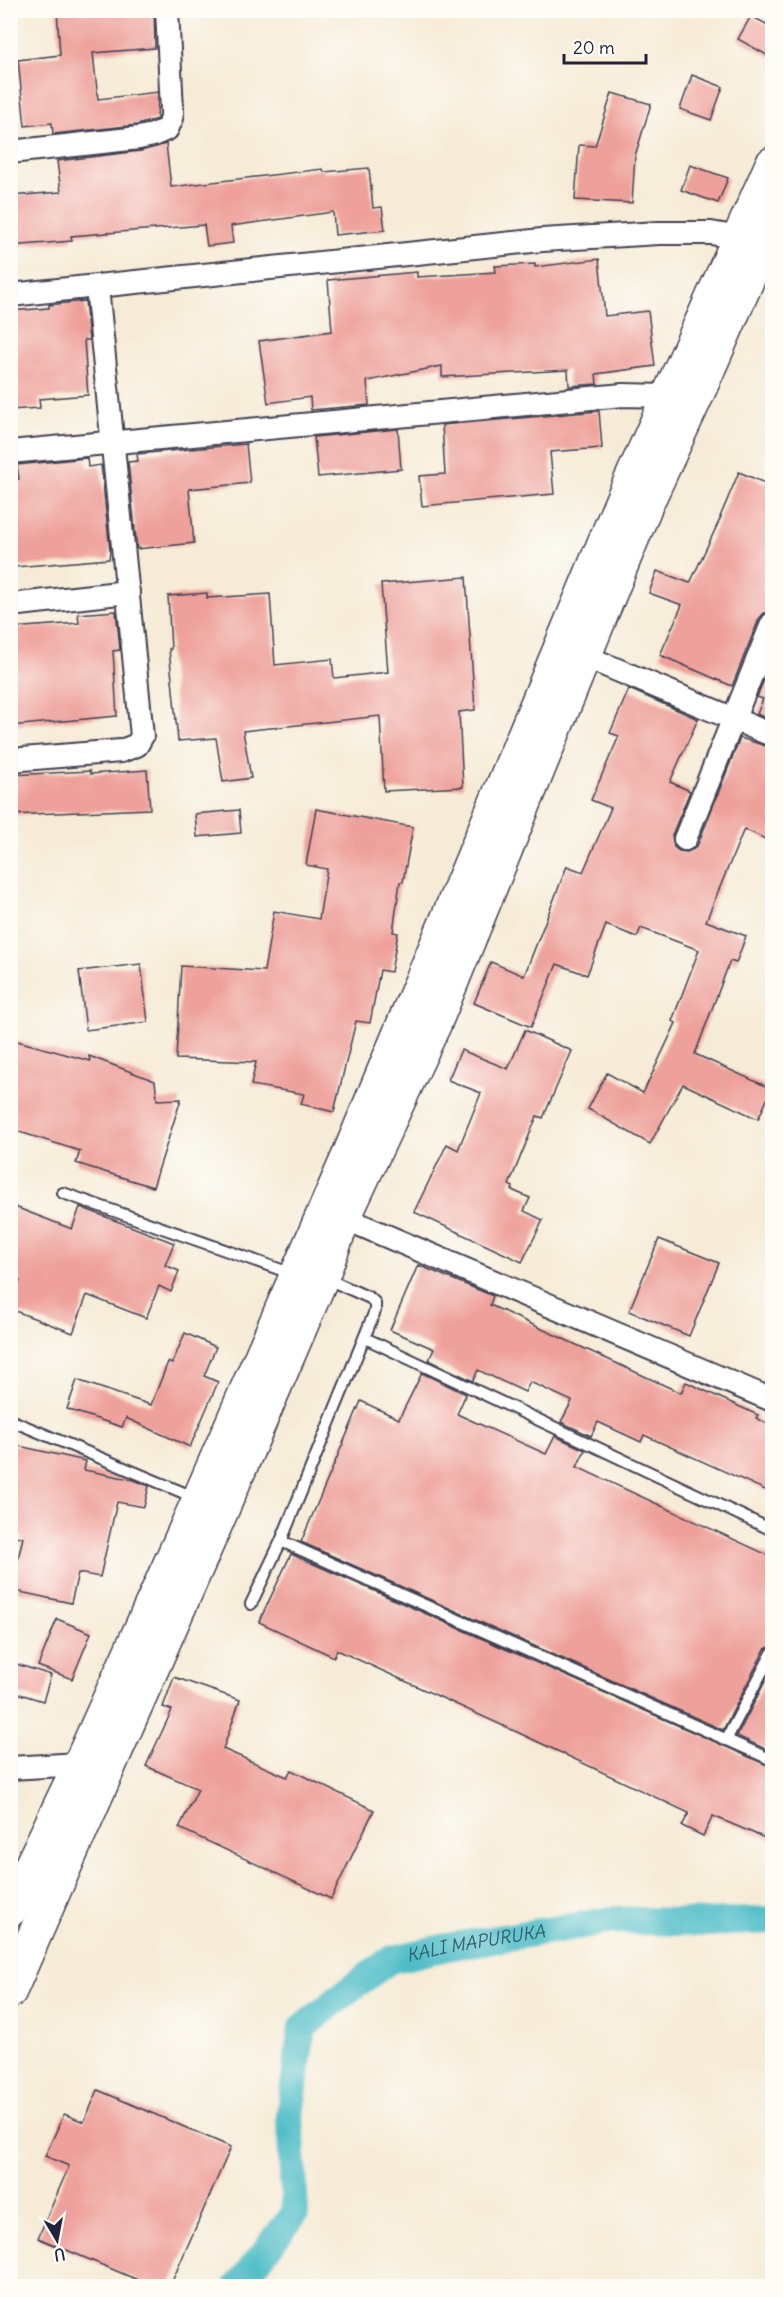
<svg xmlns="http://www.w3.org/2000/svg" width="783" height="2297" font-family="Delius,sans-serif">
	<rect width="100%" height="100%" fill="#fdfcf7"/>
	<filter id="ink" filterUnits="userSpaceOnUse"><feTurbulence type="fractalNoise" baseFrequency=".0167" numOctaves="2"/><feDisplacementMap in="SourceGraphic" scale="12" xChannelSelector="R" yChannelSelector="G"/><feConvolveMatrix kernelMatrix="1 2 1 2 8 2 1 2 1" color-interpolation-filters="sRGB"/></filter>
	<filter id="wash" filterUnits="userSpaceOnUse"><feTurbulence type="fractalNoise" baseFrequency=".008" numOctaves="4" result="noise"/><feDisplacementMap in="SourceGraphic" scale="24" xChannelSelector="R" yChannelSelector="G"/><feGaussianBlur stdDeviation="1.35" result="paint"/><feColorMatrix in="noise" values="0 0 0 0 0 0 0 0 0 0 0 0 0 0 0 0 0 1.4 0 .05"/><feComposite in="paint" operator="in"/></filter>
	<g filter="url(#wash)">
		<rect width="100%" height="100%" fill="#f6ebd6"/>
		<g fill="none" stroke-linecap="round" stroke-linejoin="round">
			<!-- canal -->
			<path stroke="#4fbdc7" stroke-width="28" id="s1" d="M 238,2286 L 295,2213 L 290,2116 L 302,2028 L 350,1989 L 390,1960 L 447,1947 L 613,1920 L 707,1923 L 772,1920"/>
		</g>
		<g id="blocks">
			<!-- building -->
			<g fill="#eea09a">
				<path d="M 57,10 L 96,10 L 97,13 L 154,10 L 155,48 L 93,53 L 98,99 L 158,92 L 157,119 L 137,125 L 53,134 L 52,123 L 25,126 L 18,60 L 60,55 Z"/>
				<path d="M 751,16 L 772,27 L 772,58 L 738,39 Z"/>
				<path d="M 692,75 L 723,87 L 711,120 L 680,109 Z"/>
				<path d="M 612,93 L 651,104 L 635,156 L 632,203 L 575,200 L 579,145 L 595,146 Z"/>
				<path d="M 166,144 L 171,187 L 323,169 L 324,172 L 369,168 L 373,208 L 382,207 L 385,230 L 335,235 L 333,212 L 231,226 L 233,243 L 207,246 L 204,225 L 71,236 L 72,241 L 10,246 L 10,196 L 61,192 L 57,161 L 141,151 Z"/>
				<path d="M 690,165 L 728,178 L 718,203 L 681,190 Z"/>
				<path d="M 599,259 L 605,316 L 648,311 L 655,366 L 596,374 L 597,384 L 569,386 L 568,370 L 442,377 L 442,366 L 367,381 L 369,405 L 311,410 L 310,397 L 268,403 L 259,341 L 332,331 L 328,280 L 417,272 L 417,277 L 496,272 L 495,266 L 535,264 L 535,267 Z"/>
				<path d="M 85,301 L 89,340 L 84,340 L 88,395 L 39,399 L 40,408 L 10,410 L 10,311 L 49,308 L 49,305 Z"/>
				<path d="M 599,411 L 602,448 L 550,452 L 554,494 L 422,506 L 419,476 L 445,474 L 442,425 Z"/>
				<path d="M 398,429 L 401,469 L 318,477 L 314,437 Z"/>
				<path d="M 246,444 L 250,483 L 189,489 L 194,543 L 137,549 L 128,462 L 138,461 L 137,454 Z"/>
				<path d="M 87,458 L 88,467 L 101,465 L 110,551 L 109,559 L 15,567 L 10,479 L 19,479 L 17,465 Z"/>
				<path d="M 739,472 L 772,486 L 772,611 L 764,613 L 759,619 L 732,686 L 660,655 L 682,605 L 649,593 L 657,571 L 690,583 L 721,517 L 720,517 Z"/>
				<path d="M 466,577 L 475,710 L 459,712 L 463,787 L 384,791 L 380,716 L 243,731 L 251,778 L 223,782 L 216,738 L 178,741 L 169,649 L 171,649 L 168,596 L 207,593 L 207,598 L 270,594 L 275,665 L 332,659 L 334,678 L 388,672 L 381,584 Z"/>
				<path d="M 116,611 L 120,650 L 113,651 L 117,716 L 10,726 L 10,628 L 79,623 L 78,614 Z"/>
				<path d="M 772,659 L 772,721 L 757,714 L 763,699 L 757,697 Z"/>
				<path d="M 629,689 L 698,719 L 670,782 L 690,791 L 672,835 L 674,847 L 679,851 L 687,852 L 694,849 L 698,844 L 740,738 L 772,748 L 772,842 L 744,829 L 706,921 L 746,936 L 736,963 L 730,961 L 695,1054 L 772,1089 L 758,1119 L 683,1084 L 650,1144 L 588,1109 L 607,1073 L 643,1093 L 676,1023 L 672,1021 L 699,950 L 641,928 L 637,937 L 606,925 L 587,975 L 557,964 L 531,1027 L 474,1003 L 491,962 L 524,976 L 567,866 L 583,872 L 611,808 L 591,800 L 619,736 L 610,733 Z"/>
				<path d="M 147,770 L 150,809 L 10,815 L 10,775 L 90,771 L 90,774 Z"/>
				<path d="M 316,809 L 413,827 L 403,882 L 400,882 L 393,932 L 398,933 L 391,972 L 380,970 L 370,1023 L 356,1021 L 334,1112 L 301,1104 L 304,1094 L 251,1085 L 256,1062 L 176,1059 L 181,966 L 264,971 L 274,911 L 319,919 L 327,869 L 306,865 Z"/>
				<path d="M 239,810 L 241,833 L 197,837 L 195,814 Z"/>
				<path d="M 141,964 L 148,1022 L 86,1030 L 79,971 Z"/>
				<path d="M 525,1030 L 572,1051 L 543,1118 L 537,1116 L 509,1185 L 513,1187 L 512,1190 L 530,1198 L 524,1211 L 543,1220 L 522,1262 L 414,1212 L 447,1144 L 458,1150 L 481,1093 L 448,1080 L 461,1050 L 508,1069 Z"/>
				<path d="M 10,1039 L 90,1061 L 89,1056 L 155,1081 L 157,1100 L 181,1099 L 153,1187 L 76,1163 L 80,1151 L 10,1129 Z"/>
				<path d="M 10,1205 L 72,1229 L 80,1207 L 174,1243 L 165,1265 L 179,1271 L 171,1292 L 159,1286 L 146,1318 L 87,1295 L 73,1333 L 10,1309 L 20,1281 L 10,1277 Z"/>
				<path d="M 659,1239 L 719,1263 L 689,1336 L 629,1311 Z"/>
				<path d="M 418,1265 L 493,1296 L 490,1305 L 681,1393 L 686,1382 L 758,1415 L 756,1418 L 772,1426 L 772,1493 L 644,1435 L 641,1442 L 598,1422 L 591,1436 L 561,1422 L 572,1401 L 530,1382 L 525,1392 L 478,1370 L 473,1381 L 429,1360 L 434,1349 L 390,1330 Z"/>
				<path d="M 185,1333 L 216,1347 L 204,1376 L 218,1382 L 190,1447 L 126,1418 L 122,1427 L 67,1409 L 77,1380 L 151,1405 L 168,1362 L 172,1364 Z"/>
				<path d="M 422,1373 L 466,1394 L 457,1414 L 546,1454 L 555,1436 L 585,1450 L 577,1467 L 772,1557 L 772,1646 L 765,1649 L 723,1730 L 301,1542 L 361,1401 L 399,1419 Z"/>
				<path d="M 10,1444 L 86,1461 L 84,1470 L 134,1480 L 149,1486 L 144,1507 L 117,1502 L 100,1577 L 78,1573 L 71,1603 L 11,1590 L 23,1537 L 10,1536 Z"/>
				<path d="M 291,1554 L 772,1767 L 772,1841 L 713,1816 L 703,1836 L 682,1826 L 689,1813 L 517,1732 L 337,1650 L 334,1657 L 259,1622 Z"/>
				<path d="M 57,1619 L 91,1633 L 72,1679 L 38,1666 Z"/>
				<path d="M 10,1662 L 51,1675 L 43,1701 L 10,1691 Z"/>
				<path d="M 772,1668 L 772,1752 L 737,1736 Z"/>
				<path d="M 174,1677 L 240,1700 L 223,1749 L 287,1777 L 291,1770 L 374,1810 L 331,1899 L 179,1828 L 198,1789 L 146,1766 L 172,1710 L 163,1707 Z"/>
				<path d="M 98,2090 L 231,2147 L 170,2286 L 152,2286 L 38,2238 L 69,2166 L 45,2156 L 64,2114 L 84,2122 Z"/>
			</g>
		</g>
	</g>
	<g filter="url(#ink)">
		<use href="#blocks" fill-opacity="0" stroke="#424052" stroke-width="1.5"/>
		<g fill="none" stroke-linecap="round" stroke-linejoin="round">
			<defs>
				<g id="lane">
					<path d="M 63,1193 L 293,1274"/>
					<path d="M 365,1338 L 772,1530"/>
					<path d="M 10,1420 L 196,1498"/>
					<path d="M 281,1541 L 772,1760"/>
					<path d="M 251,1604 L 281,1541 L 375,1311 L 375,1303 L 370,1298 L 325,1278"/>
					<path d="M 726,1740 L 772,1653"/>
				</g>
				<g id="street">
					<path d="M 10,152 L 139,138 L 153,135 L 167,129 L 172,118 L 172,110 L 167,10"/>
					<path d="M 10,295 L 542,240 L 659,233 L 711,233 L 740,238"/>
					<path d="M 10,452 L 623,395 L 667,396"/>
					<path d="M 10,605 L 128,592"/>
					<path d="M 584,656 L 772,735"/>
					<path d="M 10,760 L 121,751 L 137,745 L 142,736 L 97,287"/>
					<path d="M 685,839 L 772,624"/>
					<path d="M 344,1218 L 772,1400"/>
					<path d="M 10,1768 L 80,1764"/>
				</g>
				<g id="highway">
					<path d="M 10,1910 L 80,1764 L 199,1499 L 348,1157 L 622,500 L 772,164"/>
					<path d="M 10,1991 L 222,1510 L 322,1277 L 344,1218 L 435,1023 L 646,505 L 697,395 L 772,224"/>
				</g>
			</defs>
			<!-- lane casing -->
			<use href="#lane" stroke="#424052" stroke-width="14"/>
			<!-- street casing -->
			<use href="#street" stroke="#424052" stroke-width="26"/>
			<!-- highway casing -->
			<use href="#highway" stroke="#424052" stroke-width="36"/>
			<!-- lane -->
			<use href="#lane" stroke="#fff" stroke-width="10"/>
			<!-- street -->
			<use href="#street" stroke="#fff" stroke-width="22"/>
			<!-- highway -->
			<use href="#highway" stroke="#fff" stroke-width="33"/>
		</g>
	</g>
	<g text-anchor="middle" stroke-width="5" stroke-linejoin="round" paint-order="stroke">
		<!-- water labels -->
		<g font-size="18" font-style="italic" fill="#346073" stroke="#fdfcf7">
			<text dy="6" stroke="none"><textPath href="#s1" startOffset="477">KALI MAPURUKA</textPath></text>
		</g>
	</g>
	<!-- margin -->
	<rect width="783" height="2297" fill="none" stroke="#fdfcf7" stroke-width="36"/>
	<!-- north arrow -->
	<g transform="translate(57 2240) rotate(170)" stroke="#fdfcf7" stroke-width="4.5" paint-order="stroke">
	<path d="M0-4.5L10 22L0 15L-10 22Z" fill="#22223b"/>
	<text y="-9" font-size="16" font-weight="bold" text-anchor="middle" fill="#22223b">U</text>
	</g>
	<!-- scale -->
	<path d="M564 54v9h82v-9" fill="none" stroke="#22223b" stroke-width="3"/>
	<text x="573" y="54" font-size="18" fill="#22223b" stroke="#fdfcf7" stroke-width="4.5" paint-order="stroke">20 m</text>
</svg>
